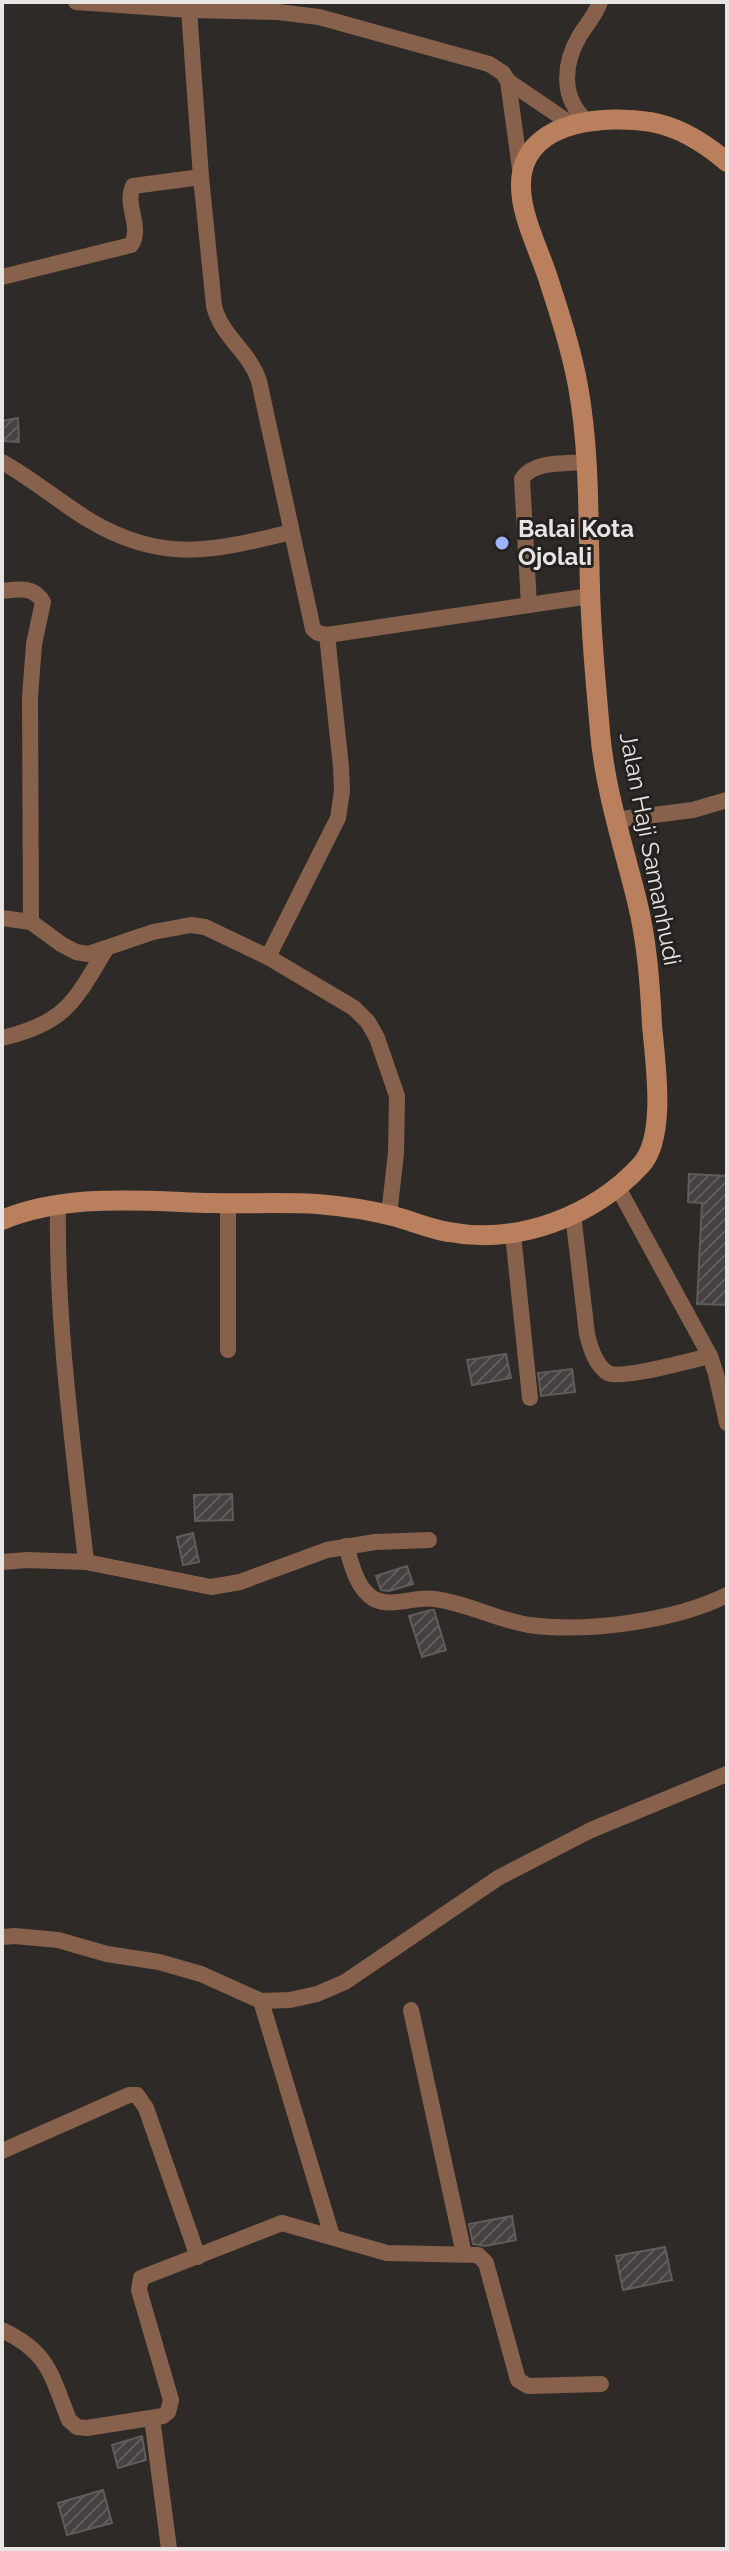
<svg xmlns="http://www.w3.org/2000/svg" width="729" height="2551" font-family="Raleway,sans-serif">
	<defs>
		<pattern id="building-hatch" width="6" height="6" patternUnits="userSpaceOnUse" patternTransform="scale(2)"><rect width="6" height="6" fill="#45413f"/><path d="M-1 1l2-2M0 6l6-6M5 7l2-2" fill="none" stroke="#605c5b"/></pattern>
	</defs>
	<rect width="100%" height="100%" fill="#2e2a28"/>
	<!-- building -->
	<g fill="url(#building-hatch)" stroke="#605c5a" stroke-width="2">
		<path d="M 18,418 L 19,442 L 2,441 L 2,421 Z"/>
		<path d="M 689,1174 L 727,1176 L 727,1305 L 697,1304 L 702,1203 L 688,1202 Z"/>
		<path d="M 506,1354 L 511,1378 L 472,1385 L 467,1360 Z"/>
		<path d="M 572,1369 L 575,1392 L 541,1396 L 538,1373 Z"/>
		<path d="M 232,1494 L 233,1520 L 195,1521 L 194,1495 Z"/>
		<path d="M 193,1533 L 199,1562 L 183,1565 L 177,1537 Z"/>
		<path d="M 407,1566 L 413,1584 L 389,1591 L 381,1590 L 376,1576 Z"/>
		<path d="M 431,1610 L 434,1610 L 446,1650 L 422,1657 L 409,1616 Z"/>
		<path d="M 512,2216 L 516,2240 L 485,2246 L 473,2244 L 469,2224 Z"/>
		<path d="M 665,2247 L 672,2280 L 623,2290 L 616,2256 Z"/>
		<path d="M 142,2436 L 146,2460 L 118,2468 L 112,2445 Z"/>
		<path d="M 103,2490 L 112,2523 L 67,2535 L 58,2503 Z"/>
	</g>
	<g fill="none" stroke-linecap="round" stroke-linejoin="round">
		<!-- street -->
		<g stroke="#87614c" stroke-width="16">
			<path d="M 76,2 L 189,10 L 278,12 L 319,17 L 489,64 L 503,73 L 508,81 L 521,176"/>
			<path d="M 189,10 L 201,177 L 214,306 C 221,336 250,352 259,381 L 313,629 L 318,633 L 327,635 L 590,596"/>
			<path d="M 508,81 L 571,124"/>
			<path d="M 588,122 C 560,99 563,64 580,35 C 587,24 596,14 600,2"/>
			<path d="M 2,277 L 131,245 C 143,227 124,206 133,186 L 201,177"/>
			<path d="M 2,462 C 33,479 59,502 89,520 C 162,564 214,551 291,532"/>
			<path d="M 2,591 C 18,589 34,586 43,602 L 34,644 L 30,697 L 31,922"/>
			<path d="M 529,605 L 522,479 C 533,460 567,464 586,462"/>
			<path d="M 614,820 L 693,810 L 727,800"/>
			<path d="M 2,918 L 31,922 L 61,944 L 76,952 L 88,954 L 153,932 L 191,925 L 205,927 L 268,957 L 354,1008 L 368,1022 L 377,1038 L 397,1096 L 396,1153 L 389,1215"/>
			<path d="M 268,957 L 338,818 L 342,791 L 341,767 L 327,635"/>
			<path d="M 2,1038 C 66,1023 74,1002 106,949"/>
			<path d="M 617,1186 L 710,1356 L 716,1374 L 727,1423"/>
			<path d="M 58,1205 C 56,1324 73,1443 86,1562"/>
			<path d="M 573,1214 L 587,1334 C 590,1347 596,1366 608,1373 C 621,1380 692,1360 710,1356"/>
			<path d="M 513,1234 L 530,1398"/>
			<path d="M 228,1350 L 228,1204"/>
			<path d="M 346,1546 C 352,1565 356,1588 374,1599 C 392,1608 416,1596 435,1599 C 467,1603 497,1620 529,1625 C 587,1633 675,1621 727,1595"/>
			<path d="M 2,1562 L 27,1560 L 86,1562 L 211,1587 L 240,1582 L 327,1550 L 375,1542 L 429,1540"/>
			<path d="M 2,1937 L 15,1936 L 58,1940 L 107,1954 L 159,1962 L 201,1974 L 261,2001 L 290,2000 L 317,1994 L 345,1982 L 498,1878 L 591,1830 L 727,1774"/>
			<path d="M 261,2001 L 332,2236"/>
			<path d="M 411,2010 L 464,2254"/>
			<path d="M 2,2151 L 129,2095 L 137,2095 L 146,2108 L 198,2257"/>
			<path d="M 2,2330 C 49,2352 51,2375 69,2420 L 77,2427 L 87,2428 L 163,2416 L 168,2412 L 171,2400 L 139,2290 L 141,2278 L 282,2223 L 387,2253 L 478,2255 L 486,2263 L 518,2380 L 528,2386 L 601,2384"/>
			<path d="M 152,2418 L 169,2549"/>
		</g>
		<!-- secondary -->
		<path stroke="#ba7f5d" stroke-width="20" d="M 2,1220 C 67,1193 142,1201 211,1203 C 246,1204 282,1202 317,1204 C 342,1206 369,1210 393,1216 C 412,1221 430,1229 449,1232 C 517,1245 593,1217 641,1165 C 667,1137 655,1061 652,1025 C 650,984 647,941 637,901 C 623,844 605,790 600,732 C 596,684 591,636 590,588 C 588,521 590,452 578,386 C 571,348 559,312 547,275 C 537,245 516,206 522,173 C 532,119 608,115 651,122 C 679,127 706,144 727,162"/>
	</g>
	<!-- markers -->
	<circle fill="#9cb4fd" stroke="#24211f" stroke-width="3" cx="502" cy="543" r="8"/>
	<g text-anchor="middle" stroke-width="6" stroke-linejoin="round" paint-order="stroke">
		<!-- poi labels -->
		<g font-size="24" font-weight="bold" fill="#e7e5e4" stroke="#24211f" text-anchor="start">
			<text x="518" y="537">Balai Kota<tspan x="518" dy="28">Ojolali</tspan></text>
		</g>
		<!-- street labels -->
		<g font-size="24" fill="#e7e5e4" stroke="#24211f">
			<text transform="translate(650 849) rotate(79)" y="8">Jalan Haji Samanhudi</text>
		</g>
	</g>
	<!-- border -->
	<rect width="729" height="2551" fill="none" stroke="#e7e5e4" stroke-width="8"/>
</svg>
